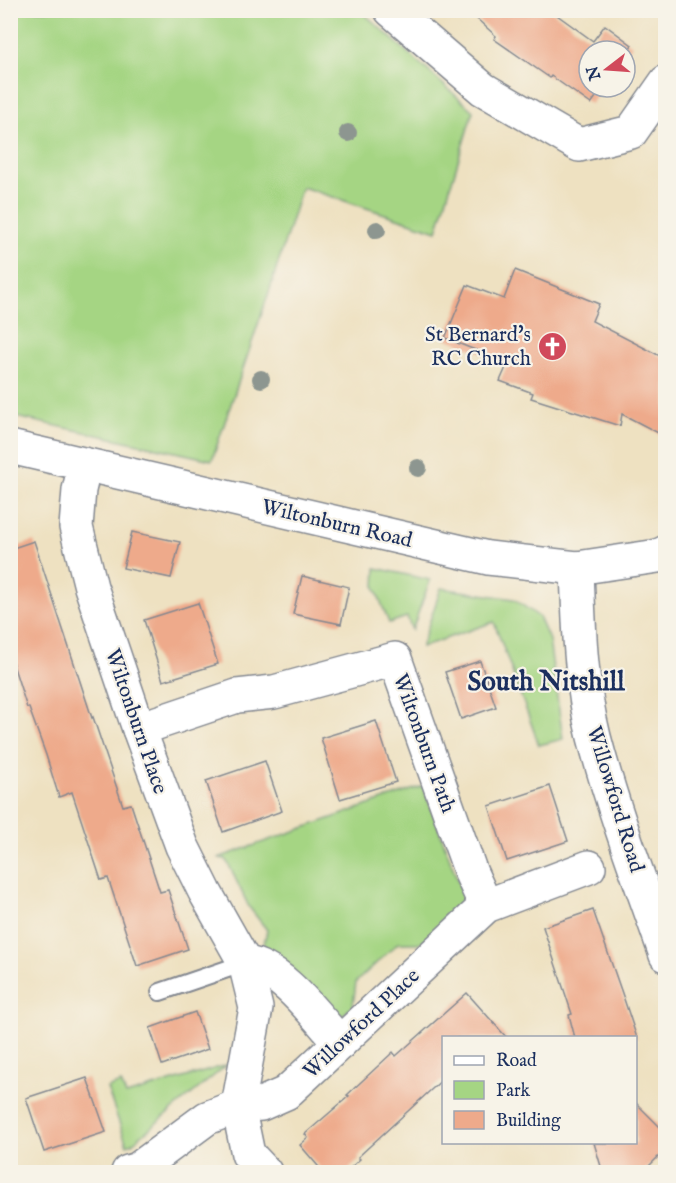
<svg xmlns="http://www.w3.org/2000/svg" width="676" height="1183" font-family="'IM FELL English',serif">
	<rect width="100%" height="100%" fill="#f7f3e8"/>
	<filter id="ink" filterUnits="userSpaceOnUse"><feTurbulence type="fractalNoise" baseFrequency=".0167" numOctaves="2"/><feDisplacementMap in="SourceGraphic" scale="12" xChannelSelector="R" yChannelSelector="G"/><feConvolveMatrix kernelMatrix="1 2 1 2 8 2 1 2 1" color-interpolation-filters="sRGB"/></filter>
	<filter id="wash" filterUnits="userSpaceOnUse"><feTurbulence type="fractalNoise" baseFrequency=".008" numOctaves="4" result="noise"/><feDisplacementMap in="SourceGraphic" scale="24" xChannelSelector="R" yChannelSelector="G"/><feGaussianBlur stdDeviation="1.35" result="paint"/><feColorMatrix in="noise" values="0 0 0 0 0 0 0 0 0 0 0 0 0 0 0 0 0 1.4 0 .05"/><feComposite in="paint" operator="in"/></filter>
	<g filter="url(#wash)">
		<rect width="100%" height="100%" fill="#eee1c1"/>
		<!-- green -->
		<g fill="#a5d583" stroke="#608270" stroke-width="1.5">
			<path d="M 11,10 L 361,11 L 473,111 L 437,231 L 302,187 L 270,289 L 212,460 L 11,416 Z"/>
			<path d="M 376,568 L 430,580 L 412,630 L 407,617 L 389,623 L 375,587 Z"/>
			<path d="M 441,588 L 514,599 L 539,617 L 549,640 L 563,739 L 539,745 L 494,622 L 421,647 Z"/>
			<path d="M 423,786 L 466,903 L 422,943 L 398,943 L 356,982 L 353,1006 L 333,1024 L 263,949 L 267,930 L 249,907 L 226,859 L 218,858 Z"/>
			<path d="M 227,1065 L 132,1143 L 127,1145 L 107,1088 L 121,1083 L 126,1095 Z"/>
		</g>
		<g id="blocks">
			<!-- building -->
			<g fill="#eeaa8b">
				<path d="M 467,10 L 550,10 L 593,41 L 605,25 L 632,45 L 625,55 L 625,51 L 589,51 L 589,87 L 603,87 L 591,104 L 551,76 L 550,78 L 494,39 L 496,36 Z"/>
				<path d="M 515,270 L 599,304 L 592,321 L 666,359 L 666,437 L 622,414 L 620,426 L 531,398 L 533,393 L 500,381 L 508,363 L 445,338 L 467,285 L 504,299 Z"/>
				<path d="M 132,532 L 180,542 L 171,578 L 123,568 Z"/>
				<path d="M 34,541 L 92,718 L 93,717 L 123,806 L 131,804 L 160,892 L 168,890 L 188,949 L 137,966 L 108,878 L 101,880 L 72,792 L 59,797 L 46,755 L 29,708 L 27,708 L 10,655 L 10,549 Z"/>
				<path d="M 302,576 L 349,587 L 341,624 L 293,614 Z"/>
				<path d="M 198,603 L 218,664 L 163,681 L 144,620 Z"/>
				<path d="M 480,661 L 496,707 L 461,719 L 445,672 Z"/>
				<path d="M 376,721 L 396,782 L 340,799 L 321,738 Z"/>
				<path d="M 265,761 L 282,811 L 223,832 L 206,781 Z"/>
				<path d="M 550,786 L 568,841 L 507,861 L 489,806 Z"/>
				<path d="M 593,910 L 624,999 L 637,1038 L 575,1038 L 569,1015 L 572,1014 L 543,927 Z"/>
				<path d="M 467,993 L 507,1038 L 444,1038 L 444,1078 L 358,1157 L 360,1159 L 345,1173 L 324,1173 L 300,1145 L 308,1138 L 305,1134 L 349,1096 L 347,1095 L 393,1052 L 396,1056 Z"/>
				<path d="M 195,1012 L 208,1049 L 162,1065 L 150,1028 Z"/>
				<path d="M 87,1078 L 106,1132 L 44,1152 L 26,1098 Z"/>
				<path d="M 636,1103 L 666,1133 L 666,1149 L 642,1173 L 603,1173 L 594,1143 L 636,1143 Z"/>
			</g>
		</g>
	</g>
	<g filter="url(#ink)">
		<use href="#blocks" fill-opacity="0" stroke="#848890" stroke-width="1.5"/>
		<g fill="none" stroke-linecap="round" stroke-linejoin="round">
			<defs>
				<path id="service" d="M 160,992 L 245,963"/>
				<g id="minor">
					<path d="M 391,10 L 483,89 L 579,145 L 631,132 L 666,82"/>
					<path d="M 10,447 L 488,558 L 577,568 L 658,556 L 666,552"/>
					<path d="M 85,465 L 79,490 L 76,527 L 91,587 L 139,729 L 182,846 L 205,892 L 245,963 L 256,1008 L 238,1106 L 248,1154 L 265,1172"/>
					<path d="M 577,568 C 579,624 580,682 594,737 C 613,810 641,883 666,955"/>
					<path d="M 139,729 L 237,696 L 274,692 L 395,659 L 471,873 L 486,906"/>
					<path d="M 245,963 C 281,967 316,1016 340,1043"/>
					<path d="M 128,1172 L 138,1169 L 207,1118 L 238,1106 L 261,1104 L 286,1093 L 486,906 L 589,867"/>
				</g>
			</defs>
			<!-- service casing -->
			<use href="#service" stroke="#848890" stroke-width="20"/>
			<!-- minor casing -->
			<use href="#minor" stroke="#848890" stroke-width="36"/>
			<!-- service -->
			<use href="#service" stroke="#fff" stroke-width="16"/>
			<!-- minor -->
			<use href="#minor" stroke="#fff" stroke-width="33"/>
		</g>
		<!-- trees -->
		<g fill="#8d9690">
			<circle cx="348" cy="133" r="9"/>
			<circle cx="377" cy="230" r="9"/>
			<circle cx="261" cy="379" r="9"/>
			<circle cx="418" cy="468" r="9"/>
		</g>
	</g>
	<!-- icons -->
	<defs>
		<symbol id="church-disc" viewBox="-11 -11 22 22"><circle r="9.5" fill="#d1495b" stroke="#f7f3e8"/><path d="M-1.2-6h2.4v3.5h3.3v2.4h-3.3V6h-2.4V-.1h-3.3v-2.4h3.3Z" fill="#fff"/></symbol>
	</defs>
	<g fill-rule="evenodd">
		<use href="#church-disc" x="536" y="330" width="33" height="33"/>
	</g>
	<g text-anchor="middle" stroke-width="4.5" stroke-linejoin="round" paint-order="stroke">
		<!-- poi labels -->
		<g font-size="21" fill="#1b2f5e" stroke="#f7f3e8" text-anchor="end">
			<text x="531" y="341">St Bernard's<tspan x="531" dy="24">RC Church</tspan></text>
		</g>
		<!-- street labels -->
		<g font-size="21" fill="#1b2f5e" stroke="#f7f3e8">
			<text transform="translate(337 523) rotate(13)" y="7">Wiltonburn Road</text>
			<text transform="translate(137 721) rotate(71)" y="7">Wiltonburn Place</text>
			<text transform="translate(425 743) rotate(70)" y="7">Wiltonburn Path</text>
			<text transform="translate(616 799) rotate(73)" y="7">Willowford Road</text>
			<text transform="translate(361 1023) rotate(-43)" y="7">Willowford Place</text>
		</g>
		<!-- district labels -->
		<g font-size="27" font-weight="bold" fill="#1b2f5e" stroke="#f7f3e8">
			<text x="546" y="690">South Nitshill</text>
		</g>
	</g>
	<!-- margin -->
	<rect width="676" height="1183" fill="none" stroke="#f7f3e8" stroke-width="36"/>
	<!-- legend -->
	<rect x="442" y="1036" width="195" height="108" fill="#f7f3e8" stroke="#9fa5b1" stroke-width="1.5"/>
	<rect x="454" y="1056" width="30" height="9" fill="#ffffff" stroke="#9fa5b1" stroke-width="1.5"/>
	<text x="496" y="1066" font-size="18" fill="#1b2f5e">Road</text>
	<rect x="454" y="1081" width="30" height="18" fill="#a5d583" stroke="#9fa5b1" stroke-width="1.5"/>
	<text x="496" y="1096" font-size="18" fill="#1b2f5e">Park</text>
	<rect x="454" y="1111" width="30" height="18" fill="#eeaa8b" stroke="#9fa5b1" stroke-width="1.5"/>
	<text x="496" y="1126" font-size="18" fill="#1b2f5e">Building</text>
	<!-- north arrow -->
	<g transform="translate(607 69) rotate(253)"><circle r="28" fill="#f7f3e8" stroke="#9fa5b1" stroke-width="1.5"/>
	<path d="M0-4.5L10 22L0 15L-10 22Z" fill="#d1495b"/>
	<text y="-9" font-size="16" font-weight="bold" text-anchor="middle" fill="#1b2f5e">N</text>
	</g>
</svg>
